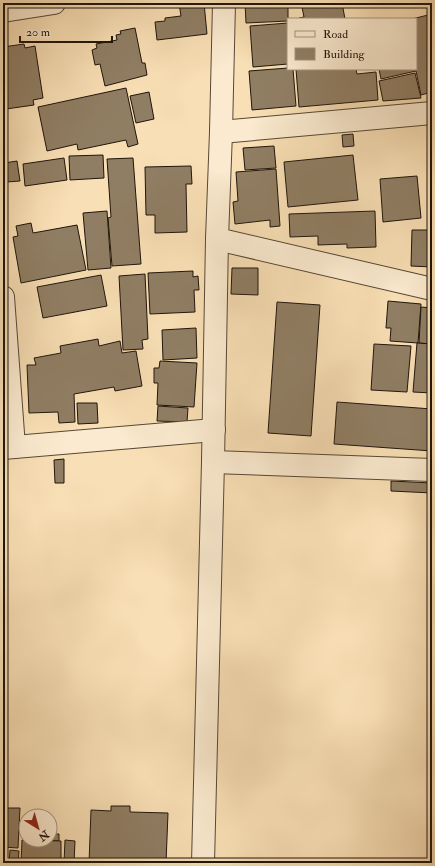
<svg xmlns="http://www.w3.org/2000/svg" width="435" height="866" font-family="'IM FELL Double Pica',serif">
	<rect width="100%" height="100%" fill="#f9dfb5"/>
	<filter id="stains"><feTurbulence type="fractalNoise" baseFrequency=".005" numOctaves="4"/><feColorMatrix values="0 0 0 0 .2 0 0 0 0 .09 0 0 0 0 .02 0 0 0 .5 -.17"/></filter>
	<radialGradient id="worn" r=".72"><stop offset=".6" stop-color="#630" stop-opacity="0"/><stop offset="1" stop-color="#630" stop-opacity=".3"/></radialGradient>
	<!-- building -->
	<g fill="#907e64" stroke="#1f150c">
		<path d="M 179,3 L 204,3 L 207,34 L 157,40 L 155,22 L 165,21 L 165,18 L 181,16 Z"/>
		<path d="M 245,3 L 288,3 L 288,21 L 246,23 Z"/>
		<path d="M 320,3 L 342,3 L 345,19 L 299,19 L 299,18 L 304,17 L 302,7 Z"/>
		<path d="M 432,14 L 432,92 L 421,95 L 416,71 L 381,79 L 379,69 L 416,69 L 416,19 L 412,19 Z"/>
		<path d="M 288,23 L 288,64 L 253,67 L 250,26 Z"/>
		<path d="M 135,28 L 142,63 L 145,63 L 147,75 L 105,86 L 100,64 L 95,65 L 92,50 L 97,48 L 96,44 L 117,40 L 116,35 L 121,34 L 120,31 Z"/>
		<path d="M 24,44 L 25,48 L 35,46 L 43,98 L 33,100 L 34,105 L 6,109 L 3,91 L 3,47 Z"/>
		<path d="M 288,68 L 293,69 L 296,106 L 252,110 L 249,71 Z"/>
		<path d="M 296,69 L 356,69 L 357,74 L 376,72 L 378,100 L 299,107 Z"/>
		<path d="M 415,73 L 421,98 L 383,101 L 379,81 Z"/>
		<path d="M 126,88 L 138,144 L 128,147 L 126,140 L 78,150 L 77,144 L 47,151 L 38,107 Z"/>
		<path d="M 149,92 L 154,119 L 136,123 L 130,96 Z"/>
		<path d="M 353,134 L 354,146 L 343,147 L 342,135 Z"/>
		<path d="M 274,146 L 276,168 L 245,170 L 243,148 Z"/>
		<path d="M 103,155 L 104,178 L 70,180 L 69,156 Z"/>
		<path d="M 353,155 L 358,200 L 288,207 L 284,162 Z"/>
		<path d="M 64,158 L 67,180 L 25,186 L 23,164 Z"/>
		<path d="M 133,158 L 141,264 L 112,266 L 108,218 L 111,217 L 107,159 Z"/>
		<path d="M 17,161 L 20,181 L 6,182 L 4,163 Z"/>
		<path d="M 191,166 L 192,184 L 186,184 L 187,232 L 155,233 L 155,215 L 146,215 L 145,167 Z"/>
		<path d="M 276,169 L 280,226 L 270,227 L 270,220 L 235,224 L 233,202 L 238,201 L 236,172 Z"/>
		<path d="M 417,176 L 421,218 L 383,222 L 380,179 Z"/>
		<path d="M 107,211 L 111,268 L 88,270 L 83,213 Z"/>
		<path d="M 375,211 L 376,247 L 347,248 L 347,244 L 318,245 L 318,236 L 290,237 L 289,214 Z"/>
		<path d="M 31,223 L 33,233 L 77,225 L 86,270 L 21,283 L 13,237 L 18,236 L 16,226 Z"/>
		<path d="M 412,230 L 432,230 L 432,267 L 411,266 Z"/>
		<path d="M 232,268 L 258,268 L 258,295 L 231,294 Z"/>
		<path d="M 193,271 L 193,277 L 198,276 L 199,290 L 194,290 L 195,312 L 150,314 L 148,273 Z"/>
		<path d="M 145,274 L 148,339 L 142,340 L 143,349 L 123,350 L 119,276 Z"/>
		<path d="M 101,275 L 107,306 L 43,318 L 37,287 Z"/>
		<path d="M 388,301 L 421,304 L 418,343 L 390,341 L 391,328 L 386,328 Z"/>
		<path d="M 277,302 L 320,305 L 311,436 L 268,433 Z"/>
		<path d="M 421,307 L 432,308 L 432,344 L 419,343 Z"/>
		<path d="M 196,328 L 197,358 L 163,360 L 162,330 Z"/>
		<path d="M 98,339 L 99,346 L 120,341 L 122,353 L 136,351 L 142,386 L 115,391 L 114,387 L 74,394 L 75,422 L 59,423 L 58,412 L 29,413 L 27,365 L 36,365 L 34,358 L 61,353 L 60,346 Z"/>
		<path d="M 417,343 L 432,344 L 432,393 L 413,392 Z"/>
		<path d="M 374,344 L 411,346 L 407,392 L 371,390 Z"/>
		<path d="M 160,361 L 197,363 L 194,407 L 157,405 L 158,383 L 154,383 L 154,368 L 159,368 Z"/>
		<path d="M 337,402 L 432,409 L 432,451 L 334,444 Z"/>
		<path d="M 77,403 L 97,403 L 98,423 L 78,424 Z"/>
		<path d="M 158,406 L 188,408 L 187,422 L 157,421 Z"/>
		<path d="M 64,459 L 64,483 L 55,483 L 54,460 Z"/>
		<path d="M 391,481 L 432,483 L 432,493 L 391,491 Z"/>
		<path d="M 111,806 L 130,806 L 130,812 L 168,813 L 166,863 L 89,863 L 91,810 L 111,811 Z"/>
		<path d="M 3,808 L 20,808 L 18,848 L 3,847 Z"/>
		<path d="M 23,833 L 26,833 L 26,840 L 23,839 Z"/>
		<path d="M 50,834 L 59,834 L 59,841 L 38,840 L 50,840 Z"/>
		<path d="M 22,840 L 61,841 L 61,863 L 21,863 Z"/>
		<path d="M 65,840 L 75,841 L 74,863 L 64,863 Z"/>
		<path d="M 10,850 L 19,851 L 18,863 L 9,863 Z"/>
	</g>
	<g fill="none" stroke-linecap="round" stroke-linejoin="round">
		<defs>
			<g id="street">
				<path d="M 3,11 L 54,3"/>
				<path d="M 221,132 L 432,113"/>
				<path d="M 217,239 L 432,289"/>
				<path d="M 3,297 L 14,447"/>
				<path d="M 3,448 L 214,430"/>
				<path d="M 213,462 L 432,470"/>
				<path d="M 203,863 L 213,462 L 217,239 L 221,132 L 224,3"/>
			</g>
		</defs>
		<!-- street casing -->
		<use href="#street" stroke="#564836" stroke-width="24"/>
		<!-- street -->
		<use href="#street" stroke="#fbeacf" stroke-width="22"/>
	</g>
	<!-- margin -->
	<rect width="435" height="866" fill="none" stroke="#f9dfb5" stroke-width="16"/>
	<rect x="4" y="4" width="427" height="858" fill="none" stroke="#1f150c" stroke-width="2"/>
	<rect x="8" y="8" width="419" height="850" fill="none" stroke="#1f150c"/>
	<!-- legend -->
	<rect x="287" y="18" width="130" height="52" fill="#fbeacf" stroke="#a39581"/>
	<rect x="295" y="31" width="20" height="6" fill="#fbeacf" stroke="#a39581"/>
	<text x="323" y="38" font-size="12" fill="#1f150c">Road</text>
	<rect x="295" y="48" width="20" height="12" fill="#907e64" stroke="#a39581"/>
	<text x="323" y="58" font-size="12" fill="#1f150c">Building</text>
	<!-- north arrow -->
	<g transform="translate(38 828) rotate(143)"><circle r="19" fill="#fbeacf" stroke="#a39581"/>
	<path d="M0-3L7 15L0 10L-7 15Z" fill="#8f2418"/>
	<text y="-6" font-size="11" font-weight="bold" text-anchor="middle" fill="#1f150c">N</text>
	</g>
	<!-- scale -->
	<path d="M20 36v6h92v-6" fill="none" stroke="#1f150c" stroke-width="2"/>
	<text x="26" y="36" font-size="12" fill="#1f150c" stroke="#fbeacf" stroke-width="3" paint-order="stroke">20 m</text>
	<rect width="100%" height="100%" filter="url(#stains)"/>
	<rect width="100%" height="100%" fill="url(#worn)"/>
</svg>
